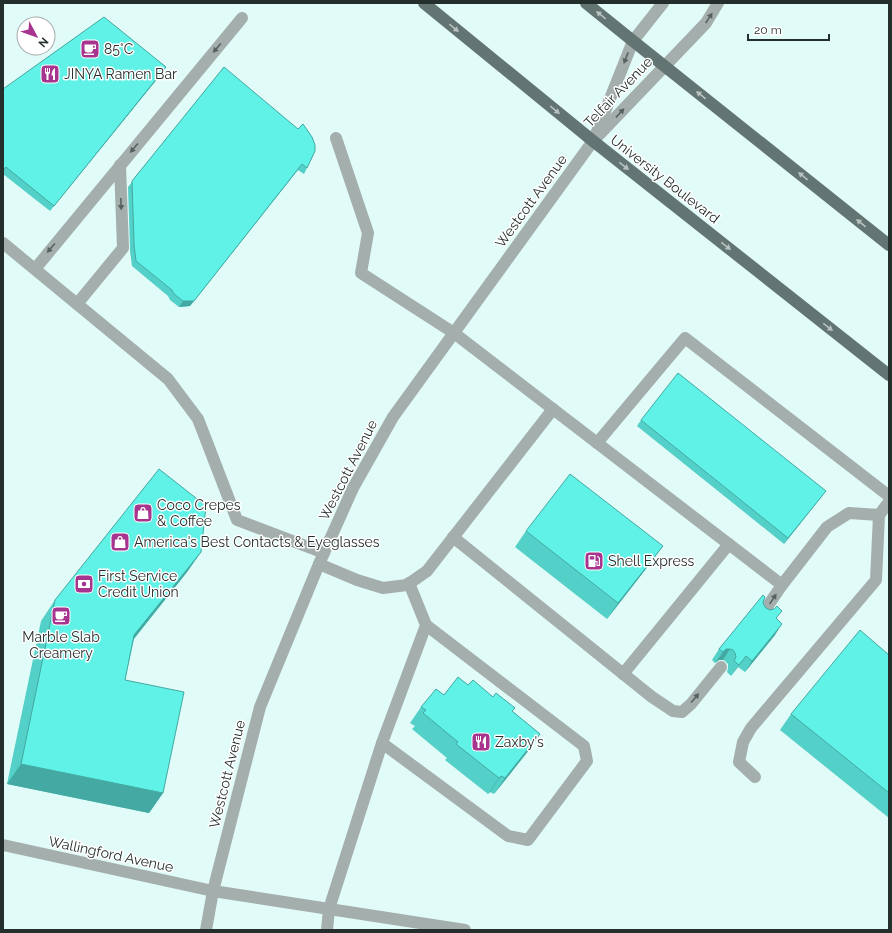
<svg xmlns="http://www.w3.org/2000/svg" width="892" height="933" font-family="Raleway,sans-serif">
	<rect width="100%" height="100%" fill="#e1fbf8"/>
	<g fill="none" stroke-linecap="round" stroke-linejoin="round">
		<!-- minor -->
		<g stroke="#a4afad" stroke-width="12">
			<path d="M 596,134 L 633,41 L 663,3"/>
			<path d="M 336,138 L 368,233 L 361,273 L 454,333 L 782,585"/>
			<path d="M 3,243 L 168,379 L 198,419 L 237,520 L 324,553"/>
			<path d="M 35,269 L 242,18"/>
			<path d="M 77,304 L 123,248 L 120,165"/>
			<path d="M 597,443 L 685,338 L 889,496"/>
			<path d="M 453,537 L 652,697 L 673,711 L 682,712 L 691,704 L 721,667"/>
			<path d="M 319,564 L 357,580 L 383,588 L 407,585 L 427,571 L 553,409"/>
			<path d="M 763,613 L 782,585 L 827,527 L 849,513 L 879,515"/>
			<path d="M 623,674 L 729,544"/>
			<path d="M 382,743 L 508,836 L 528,840 L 587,761 L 584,746 L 426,625"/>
			<path d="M 755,777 L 739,762 L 743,742 L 751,728 L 876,580 L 879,515 L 889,502"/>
			<path d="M 3,845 L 213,891 L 465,930"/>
			<path d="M 206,930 L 213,891 L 260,707 L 319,564 L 353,488 L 393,417 L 593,141 L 706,23 L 718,3"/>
			<path d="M 327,930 L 329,909 L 382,743 L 426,625 L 409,583"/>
		</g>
		<!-- major -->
		<g stroke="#627573" stroke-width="12">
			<path d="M 424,3 L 593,141 L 889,375"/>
			<path d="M 586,3 L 633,41 L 889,245"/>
		</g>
	</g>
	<!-- wall -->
	<g fill="#53d0c7">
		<path d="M 224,67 L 307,168 L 304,174 L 298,170 L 190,306 L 179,307 L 170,300 L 168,296 L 132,266 L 130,251 L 130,248 L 128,187 Z"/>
		<path d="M 162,73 L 50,211 L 3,174 L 3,89 Z"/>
		<path d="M 641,420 L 822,496 L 784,544 L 637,426 Z"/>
		<path d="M 526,531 L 652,561 L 607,619 L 515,547 Z"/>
		<path d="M 201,552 L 187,572 L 134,639 L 125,680 L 163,793 L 149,813 L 7,784 L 41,621 L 55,600 Z"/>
		<path d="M 763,602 L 764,605 L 766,608 L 770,610 L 774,609 L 777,619 L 775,635 L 745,672 L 738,667 L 731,676 L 727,672 L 728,668 L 728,664 L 725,661 L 723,660 L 719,660 L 715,663 L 712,660 L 719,649 Z"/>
		<path d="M 889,655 L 889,818 L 780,730 L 791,714 Z"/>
		<path d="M 468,685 L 493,697 L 512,711 L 540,734 L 529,750 L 494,794 L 490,792 L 488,794 L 445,760 L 447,758 L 412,729 L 415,726 L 410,723 L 421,707 L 444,695 Z"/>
	</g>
	<!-- shaded-wall -->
	<g fill="#43a9a2">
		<path d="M 166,67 L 162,73 L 50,211 L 54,206 Z"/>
		<path d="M 302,164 L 190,306 L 179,307 L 183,301 Z"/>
		<path d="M 826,491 L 822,496 L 784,544 L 788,538 Z"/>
		<path d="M 663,546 L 652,561 L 607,619 L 618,603 Z"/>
		<path d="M 201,552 L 187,572 L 120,656 L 134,635 Z"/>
		<path d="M 782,624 L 775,635 L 745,672 L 752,661 Z"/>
		<path d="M 726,649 L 730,649 L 723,660 L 719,660 L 715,663 L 723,652 Z"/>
		<path d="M 746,656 L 738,667 L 731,676 L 739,665 Z"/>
		<path d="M 540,734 L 529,750 L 494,794 L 505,778 Z"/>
		<path d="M 21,764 L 163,793 L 149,813 L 7,784 Z"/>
		<path d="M 501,776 L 490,792 L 488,794 L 499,778 Z"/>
	</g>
	<!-- building -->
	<g fill="#60f2e7" stroke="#43a9a2">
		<path d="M 104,17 L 166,67 L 54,206 L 6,167 L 3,171 L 3,89 Z"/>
		<path d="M 224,67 L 298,129 L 303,124 L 312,137 L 315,145 L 315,151 L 307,168 L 302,164 L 194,301 L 183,301 L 174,294 L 172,290 L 136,261 L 134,245 L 134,242 L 132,181 Z"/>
		<path d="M 678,373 L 826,491 L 788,538 L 641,420 Z"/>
		<path d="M 159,469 L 206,506 L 201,552 L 134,635 L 125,680 L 184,692 L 163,793 L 21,764 L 55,600 Z"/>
		<path d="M 570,474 L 663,546 L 618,603 L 526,531 Z"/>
		<path d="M 763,595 L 765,597 L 763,602 L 764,605 L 766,608 L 770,610 L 774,609 L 777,606 L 782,611 L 776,618 L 782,624 L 752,661 L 746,656 L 739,665 L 734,661 L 736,657 L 735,653 L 733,650 L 730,649 L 726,649 L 723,652 L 719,649 Z"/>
		<path d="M 860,630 L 889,655 L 889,793 L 791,714 Z"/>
		<path d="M 458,677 L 468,685 L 473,680 L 493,697 L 496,693 L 515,708 L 512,711 L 540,734 L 505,778 L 501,776 L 499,778 L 456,744 L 458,742 L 423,713 L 426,710 L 421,707 L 436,689 L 444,695 Z"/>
	</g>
	<!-- one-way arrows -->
	<defs><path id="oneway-solid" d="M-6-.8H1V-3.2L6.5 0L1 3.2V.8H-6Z"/></defs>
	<g fill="#b8c1c0">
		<use href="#oneway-solid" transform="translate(601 15) rotate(-141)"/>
		<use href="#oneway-solid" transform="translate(454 28) rotate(39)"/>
		<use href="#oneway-solid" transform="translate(701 95) rotate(-141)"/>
		<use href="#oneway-solid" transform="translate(555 110) rotate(39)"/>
		<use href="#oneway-solid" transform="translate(624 166) rotate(38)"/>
		<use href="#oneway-solid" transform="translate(803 176) rotate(-141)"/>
		<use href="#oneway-solid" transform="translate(861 223) rotate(-141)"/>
		<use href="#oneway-solid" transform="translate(726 246) rotate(38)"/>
		<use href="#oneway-solid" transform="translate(828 327) rotate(38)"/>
	</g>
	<g fill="#576260">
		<use href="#oneway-solid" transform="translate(709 18) rotate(-57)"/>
		<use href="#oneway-solid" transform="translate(217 48) rotate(130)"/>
		<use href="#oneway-solid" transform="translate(626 58) rotate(111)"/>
		<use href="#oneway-solid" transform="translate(620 113) rotate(-47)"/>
		<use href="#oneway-solid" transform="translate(134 148) rotate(130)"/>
		<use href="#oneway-solid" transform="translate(121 204) rotate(88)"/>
		<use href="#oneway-solid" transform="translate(51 248) rotate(130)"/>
		<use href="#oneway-solid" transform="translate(773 599) rotate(-56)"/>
		<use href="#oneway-solid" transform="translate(695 698) rotate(-50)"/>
	</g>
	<!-- icons -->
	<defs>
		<symbol id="cafe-square" viewBox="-11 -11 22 22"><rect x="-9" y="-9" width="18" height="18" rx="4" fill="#a7348e" stroke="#fff"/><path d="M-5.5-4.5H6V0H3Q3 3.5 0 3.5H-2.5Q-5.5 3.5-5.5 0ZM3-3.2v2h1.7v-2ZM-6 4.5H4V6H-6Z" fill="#fff"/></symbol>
		<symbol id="restaurant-square" viewBox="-11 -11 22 22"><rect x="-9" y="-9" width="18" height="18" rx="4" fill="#a7348e" stroke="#fff"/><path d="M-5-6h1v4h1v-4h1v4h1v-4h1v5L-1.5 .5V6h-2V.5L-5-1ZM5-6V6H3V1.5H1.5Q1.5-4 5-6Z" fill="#fff"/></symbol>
		<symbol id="shop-square" viewBox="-11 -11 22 22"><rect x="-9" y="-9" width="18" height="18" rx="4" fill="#a7348e" stroke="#fff"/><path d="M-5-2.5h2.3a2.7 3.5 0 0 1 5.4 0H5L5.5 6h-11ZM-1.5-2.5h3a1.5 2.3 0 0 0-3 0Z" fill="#fff"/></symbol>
		<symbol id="fuel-square" viewBox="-11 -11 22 22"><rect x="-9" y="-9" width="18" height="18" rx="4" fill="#a7348e" stroke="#fff"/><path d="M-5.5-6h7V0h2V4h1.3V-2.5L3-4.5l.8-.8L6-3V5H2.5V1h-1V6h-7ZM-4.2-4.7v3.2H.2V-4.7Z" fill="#fff"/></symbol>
		<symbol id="bank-square" viewBox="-11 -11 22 22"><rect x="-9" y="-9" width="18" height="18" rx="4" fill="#a7348e" stroke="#fff"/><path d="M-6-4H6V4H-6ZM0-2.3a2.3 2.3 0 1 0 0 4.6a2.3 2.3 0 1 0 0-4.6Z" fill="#fff"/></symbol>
	</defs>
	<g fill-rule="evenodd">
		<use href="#cafe-square" x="79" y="38" width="22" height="22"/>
		<use href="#restaurant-square" x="39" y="63" width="22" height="22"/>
		<use href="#shop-square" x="132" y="502" width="22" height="22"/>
		<use href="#shop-square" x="109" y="531" width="22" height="22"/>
		<use href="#fuel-square" x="583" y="550" width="22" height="22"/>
		<use href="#bank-square" x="73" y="573" width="22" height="22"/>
		<use href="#cafe-square" x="50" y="605" width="22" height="22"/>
		<use href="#restaurant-square" x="470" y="731" width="22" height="22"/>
	</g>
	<g text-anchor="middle" stroke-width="3" stroke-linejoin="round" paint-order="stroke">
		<!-- poi labels -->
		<g font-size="14" fill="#242e2c" stroke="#fff" text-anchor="start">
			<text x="104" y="54">85°C</text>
			<text x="64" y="79">JINYA Ramen Bar</text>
			<text x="157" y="510">Coco Crepes<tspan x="157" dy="16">&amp; Coffee</tspan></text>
			<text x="134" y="547">America's Best Contacts &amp; Eyeglasses</text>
			<text x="608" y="566">Shell Express</text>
			<text x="98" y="581">First Service<tspan x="98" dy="16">Credit Union</tspan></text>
			<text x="61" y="642" text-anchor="middle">Marble Slab<tspan x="61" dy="16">Creamery</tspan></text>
			<text x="495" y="747">Zaxby's</text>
		</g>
		<!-- street labels -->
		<g font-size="14" fill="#242e2c" stroke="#fff">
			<text transform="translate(618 92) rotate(-46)" y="5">Telfair Avenue</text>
			<text transform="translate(665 179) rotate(38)" y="5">University Boulevard</text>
			<text transform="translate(531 201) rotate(-54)" y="5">Westcott Avenue</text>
			<text transform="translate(348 470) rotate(-63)" y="5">Westcott Avenue</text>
			<text transform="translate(227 774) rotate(-76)" y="5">Westcott Avenue</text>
			<text transform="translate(111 854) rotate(12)" y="5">Wallingford Avenue</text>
		</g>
	</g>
	<!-- border -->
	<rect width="892" height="933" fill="none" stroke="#242e2c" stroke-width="8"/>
	<!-- north arrow -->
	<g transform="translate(36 36) rotate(131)"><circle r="19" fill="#ffffff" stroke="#a7abab"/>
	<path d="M0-3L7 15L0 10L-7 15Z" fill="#a7348e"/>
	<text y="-6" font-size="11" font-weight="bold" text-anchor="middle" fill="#242e2c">N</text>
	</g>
	<!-- scale -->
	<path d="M748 34v6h81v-6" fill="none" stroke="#242e2c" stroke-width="2"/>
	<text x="754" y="34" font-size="12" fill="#242e2c" stroke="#ffffff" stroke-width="3" paint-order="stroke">20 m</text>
</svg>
